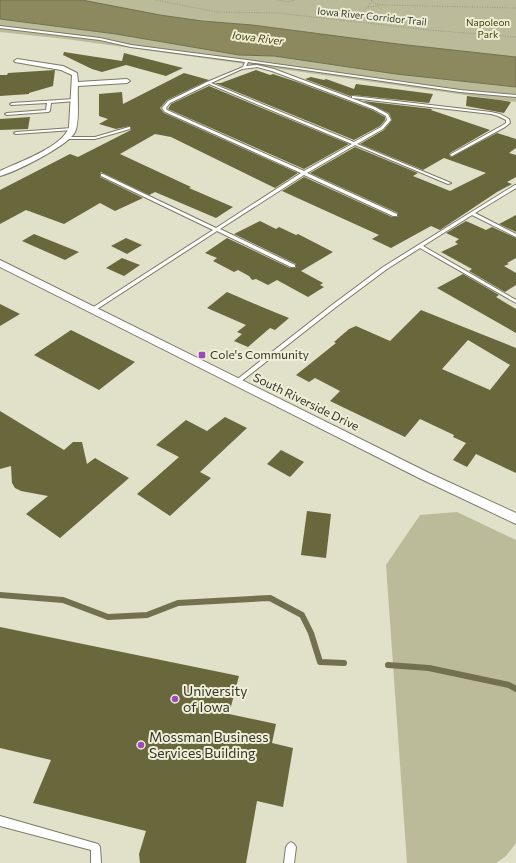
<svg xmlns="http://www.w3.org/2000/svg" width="516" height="863" font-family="Commissioner,sans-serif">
	<rect width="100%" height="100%" fill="#e1e0c9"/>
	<!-- green -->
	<g fill="#bbba99">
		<path d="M 82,0 L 516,0 L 516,57 L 398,44 L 252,25 L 202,21 L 160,15 Z"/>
		<path d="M 0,19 L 116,34 L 239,55 L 274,56 L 396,74 L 516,87 L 516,102 L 66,39 L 0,32 Z"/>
		<path d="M 457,512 L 516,540 L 516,843 L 506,856 L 496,863 L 407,863 L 386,565 L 420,515 Z"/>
	</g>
	<!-- water -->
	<path fill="#8c895e" stroke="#72704f" d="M 0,0 L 82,0 L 160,15 L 202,21 L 252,25 L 398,44 L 516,57 L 516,87 L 396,74 L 274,56 L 239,55 L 116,34 L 0,19 Z"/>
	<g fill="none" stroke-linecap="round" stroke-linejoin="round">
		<!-- stream -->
		<g stroke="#72704f" stroke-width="6">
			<path d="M 0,595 L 63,600 L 108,617 L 147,615 L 178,603 L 270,598 L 302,615 L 311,633 L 320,662 L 344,663"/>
			<path d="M 388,665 L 429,668 L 509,685 L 516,689"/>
		</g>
	</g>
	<!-- building -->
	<g fill="#69673c" fill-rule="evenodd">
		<path d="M 64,52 L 122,61 L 124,53 L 183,68 L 166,76 L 126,65 L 102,72 L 92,69 L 63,55 Z"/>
		<path d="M 55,70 L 53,86 L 29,93 L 29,94 L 0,96 L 0,75 L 7,75 L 8,73 Z"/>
		<path d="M 256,70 L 270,75 L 273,74 L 297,82 L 372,110 L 385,117 L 385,120 L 380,126 L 354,140 L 215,83 L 221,83 Z"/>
		<path d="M 184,73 L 209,80 L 167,100 L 160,108 L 164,113 L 298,173 L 275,188 L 171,137 L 155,134 L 120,154 L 191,187 L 189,188 L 233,207 L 216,218 L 155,192 L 149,195 L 101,172 L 100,174 L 100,177 L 143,198 L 115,211 L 100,203 L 64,224 L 26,210 L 0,224 L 0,190 L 70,154 L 78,157 L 131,130 L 130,126 L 116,129 L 99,124 L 108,119 L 99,116 L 99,94 L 122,92 L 123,104 Z"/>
		<path d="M 311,77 L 324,80 L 326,79 L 354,89 L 356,84 L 433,94 L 429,103 L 353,95 L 350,96 L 305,79 Z"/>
		<path d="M 209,86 L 349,144 L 304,169 L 168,109 L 171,104 Z"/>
		<path d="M 467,96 L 500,100 L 511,102 L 504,113 L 466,106 Z"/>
		<path d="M 363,101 L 432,109 L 431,110 L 490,130 L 450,153 L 449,155 L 451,157 L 497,133 L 516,139 L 516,148 L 509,153 L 516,155 L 516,177 L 507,182 L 512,184 L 497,192 L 440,230 L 431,226 L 391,248 L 372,239 L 379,235 L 282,191 L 304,177 L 392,217 L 398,217 L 398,213 L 310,173 L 355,147 L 418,173 L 413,176 L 450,191 L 486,173 L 444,158 L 423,170 L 360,144 L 384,130 L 392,120 L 389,113 Z"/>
		<path d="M 30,117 L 28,129 L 0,130 L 0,119 Z"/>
		<path d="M 516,215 L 516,232 L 499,224 Z"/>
		<path d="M 260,221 L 276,229 L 279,227 L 296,235 L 298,234 L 333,252 L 301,271 L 323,283 L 320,285 L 324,287 L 308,297 L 277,280 L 268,285 L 256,279 L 252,280 L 249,276 L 238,270 L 234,272 L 213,261 L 217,258 L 205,253 L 227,238 L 290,268 L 296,268 L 296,264 L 234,234 Z"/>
		<path d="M 466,221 L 486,230 L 492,227 L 516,238 L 516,258 L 507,263 L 509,264 L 504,266 L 516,273 L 516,285 L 505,292 L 469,271 L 472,269 L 441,252 L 458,244 L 455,242 L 459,239 L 446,233 Z"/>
		<path d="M 34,234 L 79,252 L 65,260 L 22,241 Z"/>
		<path d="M 126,238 L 142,245 L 127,254 L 111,246 Z"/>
		<path d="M 122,258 L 140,265 L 124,276 L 106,268 Z"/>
		<path d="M 463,274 L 499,295 L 496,297 L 516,309 L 516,333 L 437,288 Z"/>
		<path d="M 227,292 L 262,307 L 289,318 L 275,330 L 270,328 L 248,347 L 234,341 L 242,334 L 237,332 L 246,325 L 207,308 Z"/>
		<path d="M 0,304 L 20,314 L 0,326 Z"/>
		<path d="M 421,310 L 516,348 L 516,473 L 476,454 L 467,467 L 453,460 L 466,443 L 453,437 L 454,435 L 420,419 L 405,437 L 330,401 L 340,391 L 315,378 L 309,382 L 296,375 L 336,343 L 334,342 L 349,329 L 356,326 L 390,341 ZM 468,340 L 510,365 L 490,390 L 442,369 Z"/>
		<path d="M 71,330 L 135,362 L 99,390 L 34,355 Z"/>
		<path d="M 0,411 L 64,450 L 73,442 L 82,442 L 87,464 L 95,458 L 129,478 L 60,538 L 26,514 L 48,496 L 21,491 L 15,488 L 12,483 L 11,466 L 0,469 Z"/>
		<path d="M 225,417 L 247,428 L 200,472 L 211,478 L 170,516 L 137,494 L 179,457 L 156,445 L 186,420 L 207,431 Z"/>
		<path d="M 281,450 L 304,462 L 290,477 L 267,464 Z"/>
		<path d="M 307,511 L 331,514 L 326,558 L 301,555 Z"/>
		<path d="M 0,627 L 239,676 L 229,714 L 276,724 L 272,743 L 293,748 L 283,807 L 257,801 L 246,863 L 140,863 L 139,854 L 146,831 L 33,803 L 51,760 L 0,748 Z"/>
	</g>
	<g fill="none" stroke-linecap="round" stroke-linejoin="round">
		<defs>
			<g id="lane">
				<path d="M 0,26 L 100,38 L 131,45 L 247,60 L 460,90 L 516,95 L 516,97 L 460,92 L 248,62 L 246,66 L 257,65 L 274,69 L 375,107 L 388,114 L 391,120 L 383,129 L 357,144 L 451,183 L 448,184 L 355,145 L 307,173 L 397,214 L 397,216 L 393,216 L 304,175 L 220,229 L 295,265 L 295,267 L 291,267 L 217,231 L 94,311 L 91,309 L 92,308 L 213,230 L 101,176 L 101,174 L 103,174 L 216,228 L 301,173 L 165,112 L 162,108 L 168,101 L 207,82 L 243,67 L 245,62 L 131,47 L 100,40 L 0,28 ZM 257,67 L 272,71 L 373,109 L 386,116 L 387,120 L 381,127 L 354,142 L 211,83 L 242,69 ZM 209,84 L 352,144 L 304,171 L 167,110 L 166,108 L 170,103 Z"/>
				<path d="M 353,96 L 491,112 L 500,114 L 509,119 L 510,123 L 505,127 L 452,156 L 450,155 L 451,154 L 503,125 L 506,123 L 506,120 L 498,116 L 491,114 L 352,98 L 352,96 Z"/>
				<path d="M 74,99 L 75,99 L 75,101 L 51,103 L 50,111 L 48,112 L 7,115 L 5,114 L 7,113 L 46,110 L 47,103 L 11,105 L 10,104 L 12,103 Z"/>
				<path d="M 129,127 L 130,127 L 130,129 L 95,139 L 66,139 L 64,138 L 66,137 L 95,137 Z"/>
				<path d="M 72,128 L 74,129 L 73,130 L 16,134 L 14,133 L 16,132 Z"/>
				<path d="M 515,185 L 516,185 L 516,188 L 475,213 L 516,234 L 516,237 L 472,215 L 423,246 L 516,300 L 516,303 L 420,248 L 387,269 L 336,307 L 239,383 L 235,383 L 234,382 L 235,381 L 332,305 L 383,267 Z"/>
				<path d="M 0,816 L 98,844 L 100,847 L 101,863 L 91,863 L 91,850 L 0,826 Z"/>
				<path d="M 291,842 L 294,844 L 296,847 L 294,863 L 284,863 L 286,847 L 288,844 Z"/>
			</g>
			<g id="street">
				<path d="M 17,59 L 63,66 L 77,73 L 78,82 L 127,79 L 130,81 L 127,83 L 78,86 C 77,98 80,122 75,132 C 68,146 15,172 0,176 L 0,171 C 19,162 63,147 69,127 L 72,75 L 61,70 L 15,62 L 14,61 Z"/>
				<path d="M 0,260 L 429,473 L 516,513 L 516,524 L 421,479 L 0,267 Z"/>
			</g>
		</defs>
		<!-- lane casing -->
		<use href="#lane" stroke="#7b7a65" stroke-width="2"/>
		<!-- street casing -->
		<use href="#street" stroke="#7b7a65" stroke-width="2"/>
		<!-- path -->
		<g stroke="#999987" stroke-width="1" stroke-dasharray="1 1.5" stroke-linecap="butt">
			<path d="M 155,0 L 217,12 L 277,13 L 429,30 L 516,37"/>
			<path d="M 278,0 L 288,2 L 295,0"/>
			<path d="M 371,0 L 376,4 L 384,5 L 516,8"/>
			<path d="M 368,7 L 379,6"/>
			<path d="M 355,21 L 372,1"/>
		</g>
		<!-- lane -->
		<use href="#lane" fill="#fff" fill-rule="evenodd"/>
		<!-- street -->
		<use href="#street" fill="#fff" fill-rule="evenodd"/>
	</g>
	<!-- markers -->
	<g fill="#9b4bbb" stroke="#efeed6" stroke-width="1.5">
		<rect x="198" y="351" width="8" height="8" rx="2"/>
		<circle cx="175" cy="699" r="4"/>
		<circle cx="141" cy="745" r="4"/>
	</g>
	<g text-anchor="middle" stroke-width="4" stroke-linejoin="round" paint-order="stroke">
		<!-- far-street labels -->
		<g font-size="10" fill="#35352c" stroke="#efeed6">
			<text transform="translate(372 16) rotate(6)" y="4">Iowa River Corridor Trail</text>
		</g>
		<!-- far-park labels -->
		<g font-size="10" fill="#464209" stroke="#efeed6">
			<text x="488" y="26">Napoleon<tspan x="488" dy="12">Park</tspan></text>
		</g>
		<!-- far-water labels -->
		<g font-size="11" font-style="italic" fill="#4b4711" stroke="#efeed6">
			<text transform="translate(258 38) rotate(7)" y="4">Iowa River</text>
		</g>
		<!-- poi labels -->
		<g font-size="12" fill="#35352c" stroke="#efeed6" text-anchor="start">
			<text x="210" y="359">Cole's Community</text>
		</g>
		<!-- street labels -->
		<g font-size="12" fill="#35352c" stroke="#efeed6">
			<text transform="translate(306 402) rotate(26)" y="4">South Riverside Drive</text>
		</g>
		<!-- near-poi labels -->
		<g font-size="14" fill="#35352c" stroke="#efeed6" text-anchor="start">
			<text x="183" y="696">University<tspan x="183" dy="16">of Iowa</tspan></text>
			<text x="149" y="742">Mossman Business<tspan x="149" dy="16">Services Building</tspan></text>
		</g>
	</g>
</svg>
